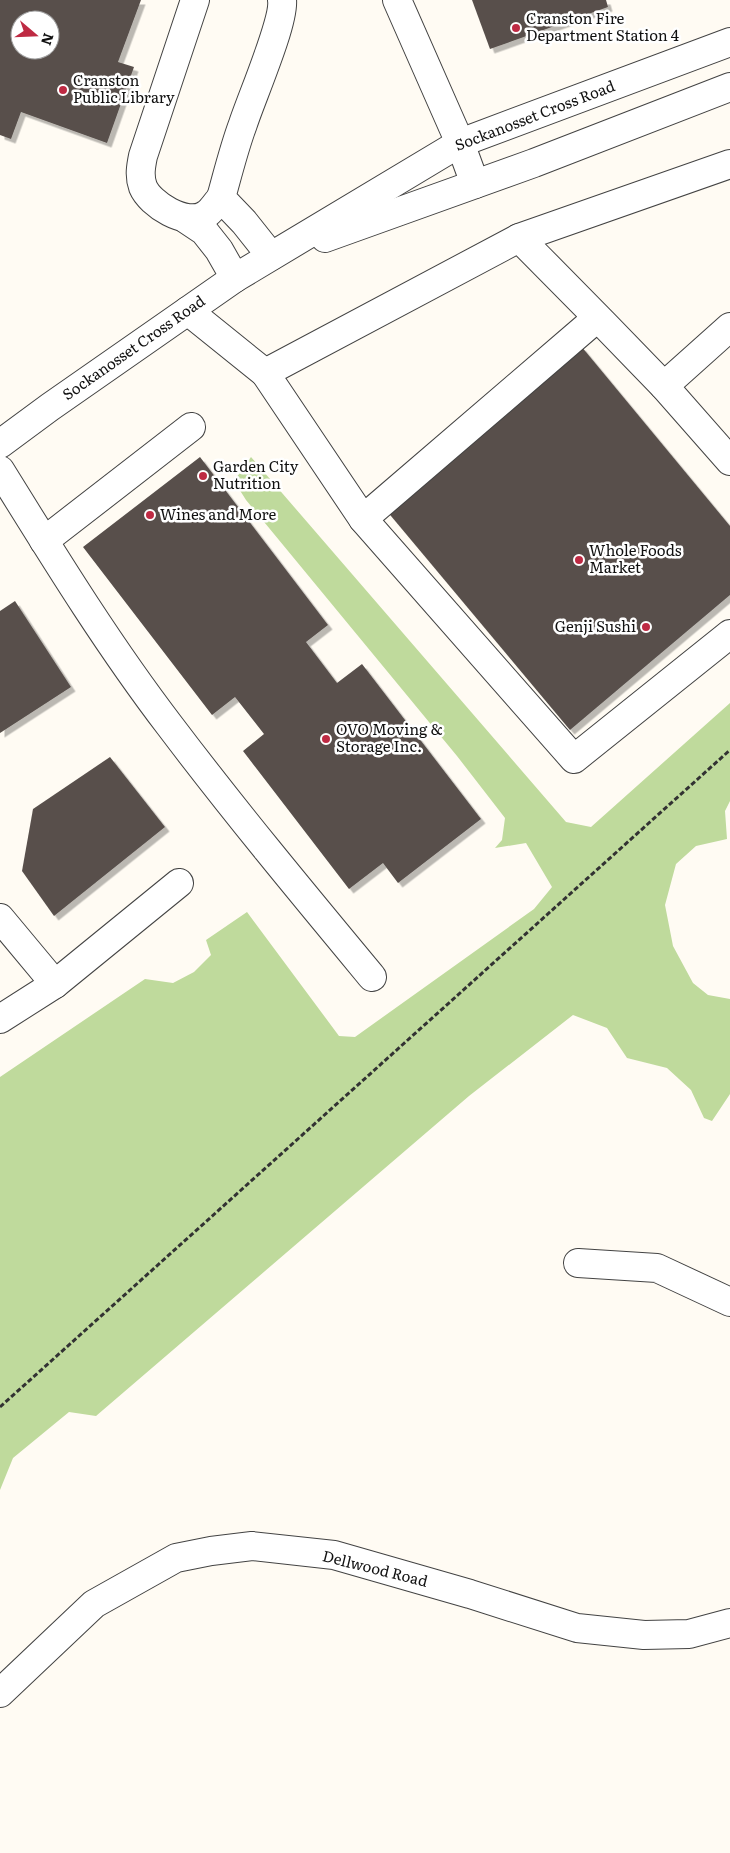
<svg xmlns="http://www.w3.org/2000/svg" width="730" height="1853" font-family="Literata,serif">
	<defs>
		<filter id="shadow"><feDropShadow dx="4.5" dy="4.5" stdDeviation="0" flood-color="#0004"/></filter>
	</defs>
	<rect width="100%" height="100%" fill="#fffbf3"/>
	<!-- forest -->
	<path fill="#bfda9c" d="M 251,457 L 566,822 L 591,827 L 730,703 L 730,801 L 725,811 L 727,839 L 696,846 L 676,864 L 665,905 L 673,946 L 693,983 L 708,995 L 730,999 L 730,1094 L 712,1121 L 704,1118 L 691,1090 L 667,1068 L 627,1058 L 607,1028 L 573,1015 L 469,1096 L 96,1416 L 69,1412 L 13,1458 L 0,1490 L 0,1077 L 145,979 L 173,983 L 194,972 L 211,955 L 206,940 L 247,912 L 339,1036 L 355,1037 L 534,909 L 552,887 L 526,843 L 495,848 L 502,840 L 505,818 L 457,756 L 246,500 L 234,481 Z"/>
	<!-- building -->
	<g fill="#58504c" fill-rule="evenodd" filter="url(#shadow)">
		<path d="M 0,0 L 141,0 L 118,62 L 134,67 L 107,143 L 21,112 L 11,139 L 0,135 ZM 20,20 L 50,20 L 50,50 L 20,50 Z"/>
		<path d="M 472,0 L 606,0 L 608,7 L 490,49 Z"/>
		<path d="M 581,346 L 730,526 L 730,595 L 570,730 L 386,510 Z"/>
		<path d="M 200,457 L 328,625 L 306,642 L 337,683 L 362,664 L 481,819 L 398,883 L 383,863 L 349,889 L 243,751 L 264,734 L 235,697 L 212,715 L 83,547 Z"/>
		<path d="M 15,601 L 71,687 L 0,733 L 0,611 Z"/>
		<path d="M 110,757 L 165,827 L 54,916 L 22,871 L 33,809 Z"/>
	</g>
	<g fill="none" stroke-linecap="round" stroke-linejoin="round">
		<defs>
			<g id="minor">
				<path d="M 195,0 L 143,156 C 141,166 139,176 143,187 C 150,204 186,227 205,215 C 211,212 216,203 221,198"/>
				<path d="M 397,0 L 460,143 L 475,184"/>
				<path d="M 186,219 L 204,231 L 219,250 L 235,278"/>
				<path d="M 325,238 L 534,163 L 730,87"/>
				<path d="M 519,238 L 730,164"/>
				<path d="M 271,256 L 244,222 L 221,198 C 228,173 234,148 243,124 C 251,99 285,21 282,0"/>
				<path d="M 188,311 L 265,373"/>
				<path d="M 597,318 L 363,519 L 265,373 L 519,238 C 568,287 616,336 664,386 L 730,327"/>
				<path d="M 664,386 L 730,461"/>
				<path d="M 0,444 L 50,407 L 235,278 L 460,143 L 730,42"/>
				<path d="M 0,470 C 54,557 108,645 170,726 C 235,812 304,895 372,977"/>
				<path d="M 363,519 L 574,759 L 730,634"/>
				<path d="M 44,541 L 191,427"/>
				<path d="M 0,918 L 55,984"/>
				<path d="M 0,1019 L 55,984 L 179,883"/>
				<path d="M 578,1263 L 657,1268 L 730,1302"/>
				<path d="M 0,1693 L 94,1604 L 176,1558 L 211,1551 L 252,1546 L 334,1555 L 470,1594 L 577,1628 L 644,1635 L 689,1634 L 730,1623"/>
			</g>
		</defs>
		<!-- minor casing -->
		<use href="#minor" stroke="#434343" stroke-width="30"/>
		<!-- path -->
		<path stroke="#323232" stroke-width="3" stroke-dasharray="5 2.5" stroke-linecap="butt" d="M 0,1407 L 730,750"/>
		<!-- minor -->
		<use href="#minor" stroke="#fff" stroke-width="28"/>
	</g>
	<!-- markers -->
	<g fill="#be2a43" stroke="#fff" stroke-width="2">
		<circle cx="516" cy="28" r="5"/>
		<circle cx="63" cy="90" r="5"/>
		<circle cx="203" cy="476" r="5"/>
		<circle cx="150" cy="515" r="5"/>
		<circle cx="579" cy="560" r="5"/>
		<circle cx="646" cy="627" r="5"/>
		<circle cx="326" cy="739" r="5"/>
	</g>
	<g text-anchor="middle" stroke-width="5" stroke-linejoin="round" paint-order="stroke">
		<!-- poi labels -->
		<g font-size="15" fill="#101010" stroke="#fff" text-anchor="start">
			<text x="526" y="24">Cranston Fire<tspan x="526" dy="17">Department Station 4</tspan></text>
			<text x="73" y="86">Cranston<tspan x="73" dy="17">Public Library</tspan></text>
			<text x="213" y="472">Garden City<tspan x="213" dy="17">Nutrition</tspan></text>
			<text x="160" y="520">Wines and More</text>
			<text x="589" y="556">Whole Foods<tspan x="589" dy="17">Market</tspan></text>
			<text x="636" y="632" text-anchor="end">Genji Sushi</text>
			<text x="336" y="735">OVO Moving &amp;<tspan x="336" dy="17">Storage Inc.</tspan></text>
		</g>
		<!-- street labels -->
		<g font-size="15" fill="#101010" stroke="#fff">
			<text transform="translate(535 116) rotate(-21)" y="5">Sockanosset Cross Road</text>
			<text transform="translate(134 348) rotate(-35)" y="5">Sockanosset Cross Road</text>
			<text transform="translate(375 1569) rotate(14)" y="5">Dellwood Road</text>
		</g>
	</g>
	<!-- north arrow -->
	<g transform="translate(35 35) rotate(109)"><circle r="24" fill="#ffffff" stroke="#9f9f9f"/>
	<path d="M0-4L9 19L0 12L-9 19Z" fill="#be2a43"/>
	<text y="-8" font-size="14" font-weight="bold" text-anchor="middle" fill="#101010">N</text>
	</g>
</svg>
